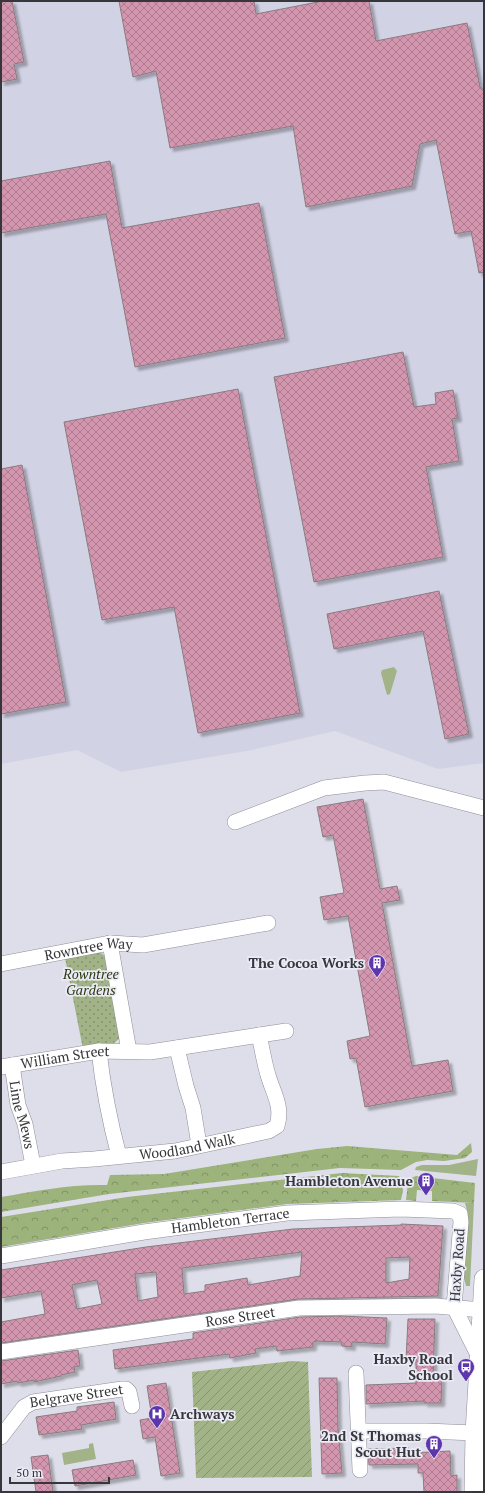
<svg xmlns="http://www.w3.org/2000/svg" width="485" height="1493" font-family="'PT Serif',serif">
	<defs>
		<pattern id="forest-crowns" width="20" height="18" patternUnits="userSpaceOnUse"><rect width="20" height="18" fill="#9cb37b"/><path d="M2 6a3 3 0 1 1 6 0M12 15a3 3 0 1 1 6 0" fill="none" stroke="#809266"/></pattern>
		<pattern id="park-dots" width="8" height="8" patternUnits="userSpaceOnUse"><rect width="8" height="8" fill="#a2b487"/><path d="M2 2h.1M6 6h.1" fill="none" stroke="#859370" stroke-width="1.8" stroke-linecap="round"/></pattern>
		<pattern id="garden-furrows" width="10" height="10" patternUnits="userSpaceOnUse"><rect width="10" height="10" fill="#a2b487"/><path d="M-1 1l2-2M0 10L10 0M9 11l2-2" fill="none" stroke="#859370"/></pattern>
		<pattern id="building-cross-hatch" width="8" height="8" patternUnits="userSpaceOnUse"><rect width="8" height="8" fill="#d496af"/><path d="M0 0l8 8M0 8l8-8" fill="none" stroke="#ad7b90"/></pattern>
		<filter id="shadow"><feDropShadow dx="3.5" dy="3.5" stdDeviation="1" flood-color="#0004"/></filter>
	</defs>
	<rect width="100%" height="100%" fill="#dedeea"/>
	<!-- built -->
	<path fill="#d2d2e5" d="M 1,1 L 484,1 L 484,763 L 438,769 L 335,731 L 247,751 L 121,772 L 77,750 L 1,764 Z"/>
	<!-- grass -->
	<g fill="#a2b487">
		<path d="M 394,667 L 397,671 L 390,694 L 387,695 L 381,673 L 382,670 Z"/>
		<path d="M 478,1159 L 476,1176 L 415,1170 L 416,1167 L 422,1165 L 449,1165 Z"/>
		<path d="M 465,1203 L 474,1203 L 470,1286 L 466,1286 L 464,1278 L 468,1214 Z"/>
		<path d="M 93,1443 L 96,1459 L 64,1465 L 62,1453 L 89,1448 L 89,1444 Z"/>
	</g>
	<!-- forest -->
	<g fill="url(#forest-crowns)">
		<path d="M 471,1143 L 472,1152 L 465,1158 L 444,1161 L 427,1160 L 416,1162 L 401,1170 L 340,1168 L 109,1194 L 1,1212 L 1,1197 C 36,1191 71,1184 107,1185 L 110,1175 L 164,1174 L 317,1149 L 347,1146 L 457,1155 Z"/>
		<path d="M 342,1173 L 399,1176 L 403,1190 L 401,1200 L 287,1204 L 144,1223 L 1,1247 L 1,1217 L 127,1197 Z"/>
		<path d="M 416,1176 L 475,1183 L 474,1203 L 432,1201 L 432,1191 L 417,1190 L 416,1201 L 406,1200 L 408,1183 L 411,1178 Z"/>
	</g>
	<!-- park -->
	<path fill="url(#park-dots)" d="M 94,952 L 101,953 L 105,956 L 121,1033 L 119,1039 L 114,1043 L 83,1049 L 65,958 Z"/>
	<!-- garden -->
	<path fill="url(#garden-furrows)" d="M 292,1361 L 308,1362 L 312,1477 L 196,1478 L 192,1372 Z"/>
	<!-- building -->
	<g fill="url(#building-cross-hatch)" stroke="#887c80" fill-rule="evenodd" filter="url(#shadow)">
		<path d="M 1,1 L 12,1 L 24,62 L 14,64 L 17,79 L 1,82 Z"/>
		<path d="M 119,1 L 254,1 L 256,14 L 323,1 L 369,1 L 376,41 L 467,23 L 480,87 L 484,90 L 484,272 L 479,273 L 471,231 L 455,234 L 436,140 L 420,144 L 412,186 L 306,207 L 293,126 L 170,148 L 156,71 L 133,77 Z"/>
		<path d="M 110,161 L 122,228 L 259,203 L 285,338 L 135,367 L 106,214 L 1,233 L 1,181 Z"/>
		<path d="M 403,352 L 414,407 L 436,404 L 435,393 L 453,390 L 458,418 L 452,419 L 459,461 L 426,467 L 443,557 L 314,582 L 274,377 Z"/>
		<path d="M 238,389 L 300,713 L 198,733 L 174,607 L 102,620 L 64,422 Z"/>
		<path d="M 22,465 L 66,702 L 1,714 L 1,469 Z"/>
		<path d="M 439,591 L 469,734 L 445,739 L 423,631 L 334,649 L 327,614 Z"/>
		<path d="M 363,799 L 380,889 L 397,886 L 400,900 L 382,903 L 412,1066 L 448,1060 L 453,1091 L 365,1107 L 356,1058 L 350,1059 L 347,1041 L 370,1036 L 348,916 L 324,920 L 320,897 L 344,893 L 333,835 L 323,837 L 317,807 Z"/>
		<path d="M 401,1224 L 443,1226 L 438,1296 L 298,1299 L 1,1343 L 1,1322 L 45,1314 L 41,1291 L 1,1298 L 1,1270 L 146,1247 L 293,1229 L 401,1225 ZM 302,1252 L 300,1276 L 248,1285 L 247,1278 L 205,1285 L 205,1291 L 184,1294 L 182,1268 ZM 410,1257 L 409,1279 L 386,1283 L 386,1258 ZM 156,1272 L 158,1297 L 138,1301 L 135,1274 ZM 97,1280 L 102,1304 L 77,1309 L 72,1285 Z"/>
		<path d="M 340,1316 L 387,1318 L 385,1344 L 352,1342 L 352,1347 L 342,1346 L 341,1342 L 317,1341 L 313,1342 L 313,1347 L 277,1351 L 276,1346 L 255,1349 L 256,1353 L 230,1358 L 229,1354 L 115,1369 L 113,1350 L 193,1339 L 193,1333 L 300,1317 Z"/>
		<path d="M 408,1319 L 435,1319 L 433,1378 L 442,1378 L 441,1403 L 424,1403 L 424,1401 L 366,1404 L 366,1385 L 416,1383 L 416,1361 L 406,1360 Z"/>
		<path d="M 78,1350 L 80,1366 L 74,1367 L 75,1372 L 61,1375 L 61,1376 L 34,1382 L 34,1380 L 18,1383 L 17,1381 L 1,1384 L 1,1361 Z"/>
		<path d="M 319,1378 L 337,1378 L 338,1428 L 342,1473 L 322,1474 Z"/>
		<path d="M 166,1383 L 180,1473 L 161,1476 L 155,1437 L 143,1439 L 140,1420 L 152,1418 L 147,1386 Z"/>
		<path d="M 114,1402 L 116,1419 L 81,1425 L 82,1429 L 39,1435 L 36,1417 L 77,1411 L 77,1407 Z"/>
		<path d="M 409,1448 L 409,1453 L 450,1451 L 451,1476 L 457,1475 L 457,1492 L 424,1492 L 423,1473 L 418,1473 L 418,1464 L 369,1465 L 368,1449 Z"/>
		<path d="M 48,1455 L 53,1492 L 36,1492 L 31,1457 Z"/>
		<path d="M 133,1460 L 136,1475 L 75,1486 L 72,1470 Z"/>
	</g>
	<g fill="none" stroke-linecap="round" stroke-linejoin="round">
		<defs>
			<g id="minor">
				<path d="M 235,822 L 324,788 L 365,783 L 384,782 L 484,808"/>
				<path d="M 110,943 L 129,1051"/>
				<path id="s1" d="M 1,964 L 110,943 L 143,945 L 268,923"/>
				<path d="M 177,1048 L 186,1086 L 193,1108 L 199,1145"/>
				<path d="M 99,1051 C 103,1087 110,1122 119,1156"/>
				<path id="s2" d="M 12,1065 L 18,1105 L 25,1124 L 33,1165"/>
				<path id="s3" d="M 1,1067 L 99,1051 L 150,1052 L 286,1031"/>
				<path id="s4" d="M 1,1172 L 62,1161 L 94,1159 L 175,1151 L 269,1131 L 277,1126 C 283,1106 273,1093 268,1075 C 264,1062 262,1048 259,1035"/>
				<path id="s5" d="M 1,1256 L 144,1232 L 287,1213 L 401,1209 L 453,1211 L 460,1214 L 461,1222 L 454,1307 L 479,1357"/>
				<path id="s6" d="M 1,1352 L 299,1308 L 436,1306 L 482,1310"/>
				<path d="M 356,1373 L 360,1470"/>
				<path d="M 358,1431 L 426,1431 L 475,1433"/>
				<path id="s7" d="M 1,1437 L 24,1407 L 33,1402 L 122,1389 L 126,1389 L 129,1392 L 132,1406"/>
			</g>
			<path id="tertiary" d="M 474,1492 L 475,1433 L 484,1279"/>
		</defs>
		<!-- minor casing -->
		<use href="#minor" stroke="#8e8e99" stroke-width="16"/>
		<!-- tertiary casing -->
		<use href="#tertiary" stroke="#8e8e99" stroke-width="20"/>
		<!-- minor -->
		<use href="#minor" stroke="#fff" stroke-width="15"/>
		<!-- tertiary -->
		<use href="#tertiary" stroke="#fff" stroke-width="19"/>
	</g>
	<!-- icons -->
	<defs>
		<symbol id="building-pin" viewBox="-11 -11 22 30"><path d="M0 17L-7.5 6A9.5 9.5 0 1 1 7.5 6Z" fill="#5d36ae" stroke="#ebebf7"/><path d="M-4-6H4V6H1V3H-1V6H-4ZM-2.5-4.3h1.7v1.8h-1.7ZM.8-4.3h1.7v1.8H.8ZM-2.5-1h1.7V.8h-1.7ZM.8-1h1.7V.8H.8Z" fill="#fff"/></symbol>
		<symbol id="bus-pin" viewBox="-11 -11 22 30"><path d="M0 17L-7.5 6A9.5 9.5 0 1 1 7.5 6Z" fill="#5d36ae" stroke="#ebebf7"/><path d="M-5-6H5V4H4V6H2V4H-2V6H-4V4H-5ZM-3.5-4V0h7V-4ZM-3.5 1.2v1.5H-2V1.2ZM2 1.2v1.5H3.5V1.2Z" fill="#fff"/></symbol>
		<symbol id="hospital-pin" viewBox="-11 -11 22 30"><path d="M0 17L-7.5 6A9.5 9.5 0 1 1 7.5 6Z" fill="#5d36ae" stroke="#ebebf7"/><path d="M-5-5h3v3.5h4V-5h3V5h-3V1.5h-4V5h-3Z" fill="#fff"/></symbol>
	</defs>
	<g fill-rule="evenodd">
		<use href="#building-pin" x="367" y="953" width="20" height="27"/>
		<use href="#building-pin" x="416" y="1171" width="20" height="27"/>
		<use href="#bus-pin" x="456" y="1357" width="20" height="27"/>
		<use href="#hospital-pin" x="147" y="1404" width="20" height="27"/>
		<use href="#building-pin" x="424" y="1434" width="20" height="27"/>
	</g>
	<g text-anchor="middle" stroke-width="3.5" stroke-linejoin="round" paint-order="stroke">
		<!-- street labels -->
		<g font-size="14" fill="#36363b" stroke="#ebebf7">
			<text dy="5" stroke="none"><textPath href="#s1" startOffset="89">Rowntree Way</textPath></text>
			<text dy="5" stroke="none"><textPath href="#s3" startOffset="65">William Street</textPath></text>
			<text dy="5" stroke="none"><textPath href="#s2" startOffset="51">Lime Mews</textPath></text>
			<text dy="5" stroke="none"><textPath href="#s4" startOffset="188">Woodland Walk</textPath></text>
			<text dy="5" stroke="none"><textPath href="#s5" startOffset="232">Hambleton Terrace</textPath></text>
			<text transform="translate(457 1265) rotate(-86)" y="5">Haxby Road</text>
			<text dy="5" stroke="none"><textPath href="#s6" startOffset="242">Rose Street</textPath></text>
			<text dy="5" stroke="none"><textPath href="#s7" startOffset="92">Belgrave Street</textPath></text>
		</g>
		<!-- poi labels -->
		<g font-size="14" font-weight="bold" fill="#36363b" stroke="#ebebf7" text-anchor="end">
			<text x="364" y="968">The Cocoa Works</text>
			<text x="413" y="1186">Hambleton Avenue</text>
			<text x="453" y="1364">Haxby Road<tspan x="453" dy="16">School</tspan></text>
			<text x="170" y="1419" text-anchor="start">Archways</text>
			<text x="421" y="1441">2nd St Thomas<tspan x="421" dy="16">Scout Hut</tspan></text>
		</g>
		<!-- park labels -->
		<g font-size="14" font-style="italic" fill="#2c3a10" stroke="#ebebf7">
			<text x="91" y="979">Rowntree<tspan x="91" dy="16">Gardens</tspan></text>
		</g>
	</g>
	<!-- border -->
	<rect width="485" height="1493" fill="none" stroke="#36363b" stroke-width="4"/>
	<!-- scale -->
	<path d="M10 1477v6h99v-6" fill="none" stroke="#36363b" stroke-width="2"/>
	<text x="16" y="1477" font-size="12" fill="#36363b" stroke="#ebebf7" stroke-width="3" paint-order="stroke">50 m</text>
</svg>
